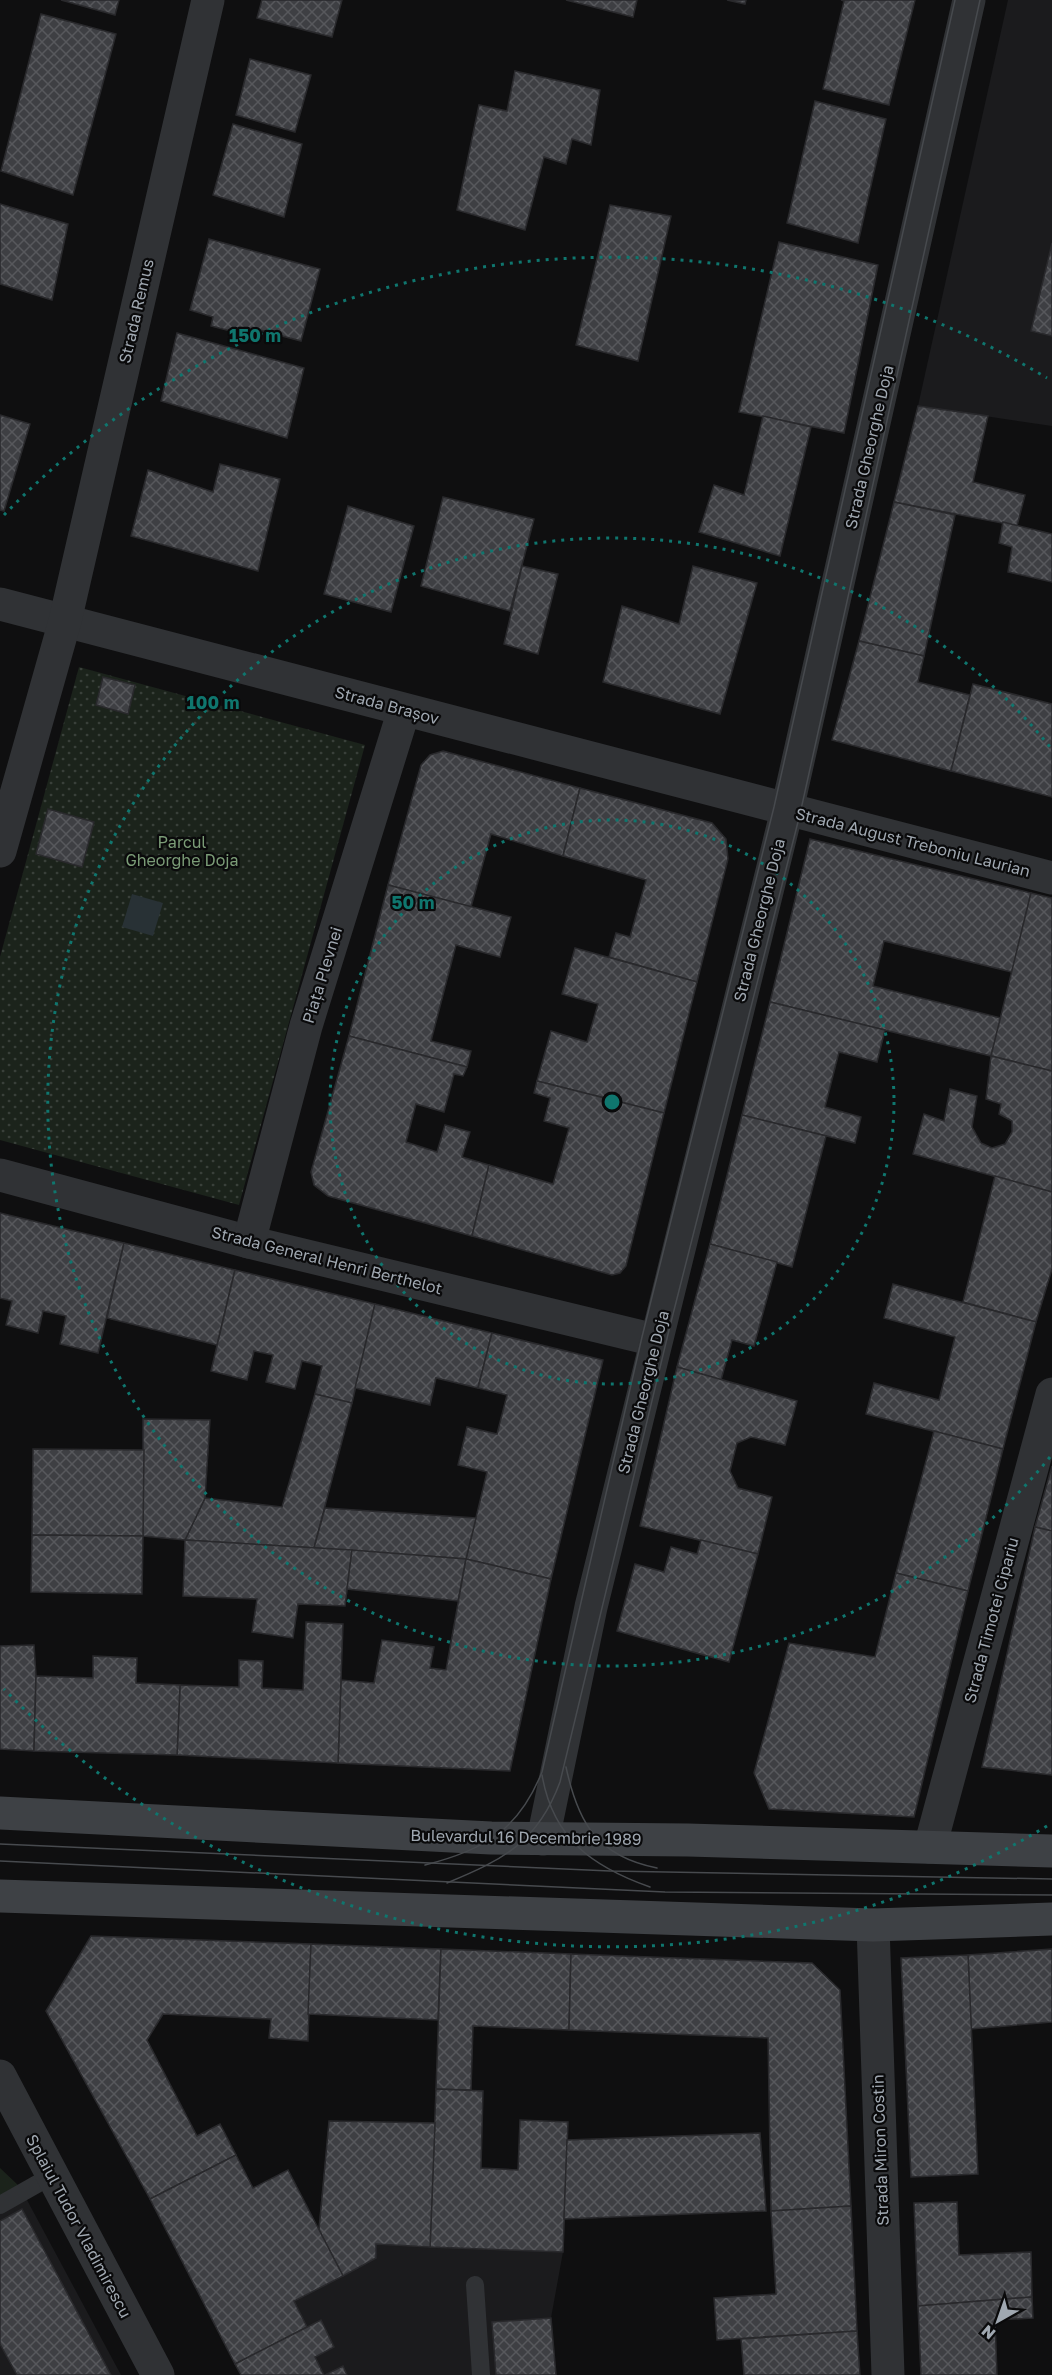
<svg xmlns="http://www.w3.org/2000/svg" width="1052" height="2375" font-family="'Golos Text',sans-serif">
	<defs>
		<pattern id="grass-tufts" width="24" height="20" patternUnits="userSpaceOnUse" patternTransform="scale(1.5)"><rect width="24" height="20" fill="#1b231b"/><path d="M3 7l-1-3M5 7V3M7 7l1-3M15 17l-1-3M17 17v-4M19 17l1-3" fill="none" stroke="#39403a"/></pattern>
		<pattern id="park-dots" width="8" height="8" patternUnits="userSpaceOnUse" patternTransform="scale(1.5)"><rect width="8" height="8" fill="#1b231b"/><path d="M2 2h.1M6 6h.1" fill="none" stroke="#39403a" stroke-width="1.8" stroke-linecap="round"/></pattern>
		<pattern id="building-cross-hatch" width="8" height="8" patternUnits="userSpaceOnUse" patternTransform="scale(1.5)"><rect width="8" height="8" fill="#3e3f43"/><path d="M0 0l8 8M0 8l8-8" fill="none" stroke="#57585c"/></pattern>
	</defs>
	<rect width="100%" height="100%" fill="#0f0f10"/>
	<!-- built -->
	<g fill="#1b1b1d">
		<path d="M 1008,0 L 1052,0 L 1052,426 L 918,406 Z"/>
		<path d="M 329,2121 L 435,2123 L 431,2247 L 563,2252 L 551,2318 L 556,2375 L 241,2375 L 150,2199 L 236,2155 L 253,2188 L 288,2170 L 318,2229 Z"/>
		<path d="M 20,2187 L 121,2375 L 0,2375 L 0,2198 Z"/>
	</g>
	<!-- grass -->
	<path fill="url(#grass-tufts)" d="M 0,2168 L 20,2187 L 0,2198 Z"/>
	<!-- park -->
	<path fill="url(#park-dots)" d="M 79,667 L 365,745 L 239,1205 L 0,1140 L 0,957 Z"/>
	<!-- water -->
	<path fill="#283135" d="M 132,894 L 163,903 L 153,936 L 122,927 Z"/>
	<!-- building -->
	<g fill="url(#building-cross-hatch)" stroke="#29292c" stroke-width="1.5">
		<path d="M 61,0 L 119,0 L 115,15 Z"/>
		<path d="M 262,0 L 342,0 L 332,37 L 257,18 Z"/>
		<path d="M 566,0 L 637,0 L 633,17 Z"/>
		<path d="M 727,0 L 746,0 L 745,4 Z"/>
		<path d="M 841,0 L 915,0 L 889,105 L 823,89 L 844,1 Z"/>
		<path d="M 41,14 L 116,34 L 73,195 L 1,171 Z"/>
		<path d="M 250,59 L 311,75 L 295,132 L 236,115 Z"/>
		<path d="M 515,71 L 600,90 L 591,145 L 572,139 L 566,164 L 544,157 L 525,230 L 457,210 L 479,105 L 507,111 Z"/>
		<path d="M 815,101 L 886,119 L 858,243 L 787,223 Z"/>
		<path d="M 233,124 L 302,144 L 284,217 L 213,195 Z"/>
		<path d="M 0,204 L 68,224 L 52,300 L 0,284 Z"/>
		<path d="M 610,205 L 671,216 L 638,361 L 576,345 Z"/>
		<path d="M 209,239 L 320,269 L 301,341 L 256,329 L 254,337 L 211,326 L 213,317 L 190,310 Z"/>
		<path d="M 779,242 L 878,265 L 844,433 L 739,412 Z"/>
		<path d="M 1052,243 L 1052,336 L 1031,331 Z"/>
		<path d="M 177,333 L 304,368 L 287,438 L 161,401 Z"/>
		<path d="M 918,406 L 988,416 L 973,482 L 1025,495 L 1017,526 L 894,502 Z"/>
		<path d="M 0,415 L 30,424 L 4,511 L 0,510 Z"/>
		<path d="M 763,416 L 811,427 L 780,556 L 699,532 L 714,485 L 744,495 Z"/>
		<path d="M 220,464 L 280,479 L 258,571 L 131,536 L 148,470 L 213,492 Z"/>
		<path d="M 443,497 L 534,519 L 510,611 L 421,586 Z"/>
		<path d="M 894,502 L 955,515 L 924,656 L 859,641 Z"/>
		<path d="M 348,506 L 414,526 L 391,612 L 324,594 Z"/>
		<path d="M 1003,522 L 1052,534 L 1052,582 L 1008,572 L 1012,547 L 999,543 Z"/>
		<path d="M 522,566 L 558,574 L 538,654 L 504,644 Z"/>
		<path d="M 693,566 L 757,583 L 720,714 L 603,682 L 622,606 L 679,624 Z"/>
		<path d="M 859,641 L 924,656 L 918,682 L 970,695 L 951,771 L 832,740 Z"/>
		<path d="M 103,677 L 135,685 L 128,714 L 96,705 Z"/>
		<path d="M 973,684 L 1052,704 L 1052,797 L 951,771 Z"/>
		<path d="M 443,751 L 580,788 L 563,856 L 491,834 L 471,907 L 388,885 L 421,765 L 430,755 Z"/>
		<path d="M 580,788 L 712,823 L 726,839 L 728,859 L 697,982 L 609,957 L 616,933 L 630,937 L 646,880 L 563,856 Z"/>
		<path d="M 48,809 L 94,822 L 82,867 L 36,854 Z"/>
		<path d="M 810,839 L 1031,893 L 1012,972 L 884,941 L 873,986 L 1001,1018 L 991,1056 L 770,1002 Z"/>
		<path d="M 388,885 L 511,917 L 500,957 L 456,945 L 431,1041 L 471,1051 L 467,1067 L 349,1036 Z"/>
		<path d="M 1031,893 L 1052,898 L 1052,1071 L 991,1056 Z"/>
		<path d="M 575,948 L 697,982 L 664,1113 L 537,1081 L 551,1031 L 587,1042 L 598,1004 L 562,994 Z"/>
		<path d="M 770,1002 L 885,1030 L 877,1062 L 839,1052 L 825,1107 L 861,1117 L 855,1143 L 742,1115 Z"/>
		<path d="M 349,1036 L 467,1067 L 463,1076 L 454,1074 L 444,1112 L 416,1104 L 406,1142 L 437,1152 L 445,1125 L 470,1132 L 462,1157 L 489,1165 L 472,1236 L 328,1196 L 314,1185 L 311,1172 Z"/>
		<path d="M 991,1056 L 1052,1071 L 1052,1192 L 913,1154 L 924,1114 L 944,1121 L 950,1089 L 977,1096 L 972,1127 L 981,1143 L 992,1148 L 1005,1144 L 1012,1132 L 1012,1121 L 999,1114 L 1001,1104 L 986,1099 Z"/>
		<path d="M 537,1081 L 664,1113 L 626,1266 L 620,1273 L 612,1275 L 472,1236 L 489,1165 L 553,1184 L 569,1128 L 544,1121 L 550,1098 L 534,1093 Z"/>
		<path d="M 742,1115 L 826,1136 L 792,1267 L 710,1244 Z"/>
		<path d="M 995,1176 L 1052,1192 L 1052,1269 L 1036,1322 L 963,1302 Z"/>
		<path d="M 0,1213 L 124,1243 L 98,1353 L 60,1344 L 66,1316 L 43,1311 L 38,1333 L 6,1325 L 12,1301 L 0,1298 Z"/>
		<path d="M 124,1243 L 235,1270 L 217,1345 L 107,1318 Z"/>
		<path d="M 710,1244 L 777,1262 L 754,1346 L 732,1340 L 721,1380 L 677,1367 Z"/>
		<path d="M 235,1270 L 375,1304 L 352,1403 L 315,1394 L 322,1366 L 302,1361 L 295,1389 L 266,1382 L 273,1355 L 254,1351 L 247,1380 L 211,1371 Z"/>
		<path d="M 893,1284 L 1036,1322 L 1003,1449 L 866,1414 L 874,1383 L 939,1400 L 955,1337 L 884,1318 Z"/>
		<path d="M 375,1304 L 492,1333 L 478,1388 L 436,1378 L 430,1405 L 355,1388 Z"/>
		<path d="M 492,1333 L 603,1360 L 551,1579 L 466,1559 L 487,1472 L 458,1465 L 467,1427 L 497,1434 L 507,1395 L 478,1388 Z"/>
		<path d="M 677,1367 L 797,1401 L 785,1445 L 751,1437 L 737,1443 L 730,1471 L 738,1488 L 772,1497 L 758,1554 L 640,1526 Z"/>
		<path d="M 315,1394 L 352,1403 L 314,1548 L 185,1540 L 205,1498 L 282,1507 Z"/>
		<path d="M 143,1419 L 210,1420 L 205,1498 L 185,1540 L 143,1536 Z"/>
		<path d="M 934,1431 L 1003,1449 L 968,1591 L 896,1573 Z"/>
		<path d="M 33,1449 L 144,1450 L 143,1536 L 32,1535 Z"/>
		<path d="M 1052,1466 L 1052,1531 L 1035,1527 Z"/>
		<path d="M 325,1508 L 476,1518 L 466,1559 L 314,1548 Z"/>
		<path d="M 1035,1527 L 1052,1531 L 1052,1775 L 982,1767 Z"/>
		<path d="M 32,1535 L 143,1536 L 142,1594 L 31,1592 Z"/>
		<path d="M 185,1540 L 352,1550 L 345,1606 L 298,1604 L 293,1638 L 252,1632 L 257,1599 L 183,1596 Z"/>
		<path d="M 701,1540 L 758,1554 L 729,1662 L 617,1631 L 635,1564 L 664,1572 L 671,1547 L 697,1554 Z"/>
		<path d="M 352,1550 L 466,1559 L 458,1601 L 347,1589 Z"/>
		<path d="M 466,1559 L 551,1579 L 510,1771 L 338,1763 L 341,1680 L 374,1683 L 382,1640 L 434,1647 L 430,1668 L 446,1670 Z"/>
		<path d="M 896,1573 L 968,1591 L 914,1817 L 769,1809 L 754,1773 L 789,1643 L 875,1657 Z"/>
		<path d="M 306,1622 L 343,1624 L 338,1763 L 177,1755 L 180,1685 L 239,1687 L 239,1660 L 263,1661 L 262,1688 L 303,1690 Z"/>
		<path d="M 34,1645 L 36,1676 L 34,1751 L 0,1749 L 0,1646 Z"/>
		<path d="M 93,1656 L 137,1658 L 136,1683 L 180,1685 L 177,1755 L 34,1751 L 36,1676 L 93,1678 Z"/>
		<path d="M 91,1936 L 311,1944 L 308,2041 L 269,2038 L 271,2019 L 163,2014 L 147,2040 L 197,2136 L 220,2124 L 236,2155 L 150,2199 L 46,2011 Z"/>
		<path d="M 311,1944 L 441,1949 L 438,2020 L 308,2014 Z"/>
		<path d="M 441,1949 L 571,1954 L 569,2030 L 473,2026 L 471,2090 L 436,2089 Z"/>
		<path d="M 1052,1949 L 1052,2022 L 971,2029 L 968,1955 Z"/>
		<path d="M 571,1954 L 812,1963 L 840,1990 L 851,2206 L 771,2211 L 768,2038 L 569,2030 Z"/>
		<path d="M 968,1955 L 978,2174 L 911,2177 L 901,1958 Z"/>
		<path d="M 436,2089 L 483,2091 L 481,2168 L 518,2170 L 520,2120 L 568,2122 L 563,2252 L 430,2247 Z"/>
		<path d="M 329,2121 L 435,2123 L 430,2247 L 376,2244 L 376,2258 L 343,2276 L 319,2230 Z"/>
		<path d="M 760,2133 L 766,2211 L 564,2219 L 567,2140 Z"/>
		<path d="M 236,2155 L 253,2188 L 288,2170 L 343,2276 L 294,2301 L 307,2327 L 235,2364 L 150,2199 Z"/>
		<path d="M 957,2202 L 959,2255 L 1031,2252 L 1032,2297 L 918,2306 L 914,2203 Z"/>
		<path d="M 851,2206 L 857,2331 L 717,2340 L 714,2298 L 776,2294 L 771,2211 Z"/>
		<path d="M 22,2209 L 111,2375 L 17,2375 L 0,2344 L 0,2221 Z"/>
		<path d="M 1032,2297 L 1033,2318 L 995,2320 L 997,2375 L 921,2375 L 918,2306 Z"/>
		<path d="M 551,2318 L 556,2375 L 496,2375 L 492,2322 Z"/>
		<path d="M 321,2320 L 334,2347 L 315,2357 L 324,2375 L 241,2375 L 235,2364 Z"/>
		<path d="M 857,2331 L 860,2375 L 744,2375 L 741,2339 Z"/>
		<path d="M 343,2366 L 347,2375 L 325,2375 Z"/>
	</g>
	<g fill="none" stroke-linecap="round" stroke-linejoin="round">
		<!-- service -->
		<g stroke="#303235" stroke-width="18">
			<path d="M 0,2205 L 53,2175"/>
			<path d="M 475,2285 L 481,2375"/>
		</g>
		<!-- minor -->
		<g stroke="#303235" stroke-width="33">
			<path d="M 0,604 L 1052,878"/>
			<path d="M 0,851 L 65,621 L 208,0"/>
			<path d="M 0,1175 L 249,1242 L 655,1340"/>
			<path d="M 249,1242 L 306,1026 L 404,710"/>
			<path d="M 543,1839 L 591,1607 L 787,810 L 969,0"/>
			<path d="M 930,1847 L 1052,1394"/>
			<path d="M 873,1925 L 888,2375"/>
		</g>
		<!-- tertiary -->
		<path stroke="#303235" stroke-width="33" d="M 0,2076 L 158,2375"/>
		<!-- secondary -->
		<g stroke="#3e4145" stroke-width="33">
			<path d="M 0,1813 L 491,1838 L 688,1840 L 1052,1851"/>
			<path d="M 0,1896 L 873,1925 L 1052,1919"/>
		</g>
		<!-- tram -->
		<g stroke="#474a4e" stroke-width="1.5">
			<path d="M 566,1767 C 578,1823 597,1856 657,1868"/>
			<path d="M 542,1775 C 553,1839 593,1867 650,1887"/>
			<path d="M 0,1844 L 610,1871 L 1052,1879"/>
			<path d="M 0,1861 L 665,1892 L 1052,1895"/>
			<path d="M 425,1865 C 484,1850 518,1831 542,1772 L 642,1337 L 774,807 L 955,0"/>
			<path d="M 447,1883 C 503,1860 538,1842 560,1782 L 670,1326 L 800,814 L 980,0"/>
		</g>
	</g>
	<!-- distance rings -->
	<g fill="none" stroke="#0f766e" stroke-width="3" stroke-dasharray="3 6">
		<circle cx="612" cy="1102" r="282"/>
		<path d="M1050 1457A564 564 0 1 1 1050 747"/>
		<path d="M1047 1826A845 845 0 0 1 4 1689M4 515A845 845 0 0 1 1047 378"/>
	</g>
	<g text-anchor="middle" stroke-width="4.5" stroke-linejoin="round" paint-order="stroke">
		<!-- street labels -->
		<g font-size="16" fill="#a0a8b1" stroke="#0a0a0b">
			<text transform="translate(136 311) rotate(-77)" y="6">Strada Remus</text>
			<text transform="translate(869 447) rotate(-77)" y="6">Strada Gheorghe Doja</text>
			<text transform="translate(387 705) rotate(15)" y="6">Strada Brașov</text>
			<text transform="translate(913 842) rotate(14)" y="6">Strada August Treboniu Laurian</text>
			<text transform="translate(759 920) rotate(-76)" y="6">Strada Gheorghe Doja</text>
			<text transform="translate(322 975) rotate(-73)" y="6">Piața Plevnei</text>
			<text transform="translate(327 1260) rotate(14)" y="6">Strada General Henri Berthelot</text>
			<text transform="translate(643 1392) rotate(-76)" y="6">Strada Gheorghe Doja</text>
			<text transform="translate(991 1620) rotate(-75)" y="6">Strada Timotei Cipariu</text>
			<text transform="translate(526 1837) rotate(1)" y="6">Bulevardul 16 Decembrie 1989</text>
			<text transform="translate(880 2150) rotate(-92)" y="6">Strada Miron Costin</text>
			<text transform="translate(79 2226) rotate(62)" y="6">Splaiul Tudor Vladimirescu</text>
		</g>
		<!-- park labels -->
		<g font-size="16" fill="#7b9c77" stroke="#0a0a0b">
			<text x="182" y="848">Parcul<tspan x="182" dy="18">Gheorghe Doja</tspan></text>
		</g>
	</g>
	<circle cx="612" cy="1102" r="9" fill="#0f766e" stroke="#0a0a0b" stroke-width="3"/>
	<g font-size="18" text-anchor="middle" font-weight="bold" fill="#0f766e" stroke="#0a0a0b" stroke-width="4.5" stroke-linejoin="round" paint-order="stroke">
		<text x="255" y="342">150 m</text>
		<text x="213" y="709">100 m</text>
		<text x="413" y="909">50 m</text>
	</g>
	<!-- north arrow -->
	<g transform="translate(998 2321) rotate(220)" stroke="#0a0a0b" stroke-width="4.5" paint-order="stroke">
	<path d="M0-4.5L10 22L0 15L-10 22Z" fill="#a0a8b1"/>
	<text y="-9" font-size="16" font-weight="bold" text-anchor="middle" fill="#a0a8b1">N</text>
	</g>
</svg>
